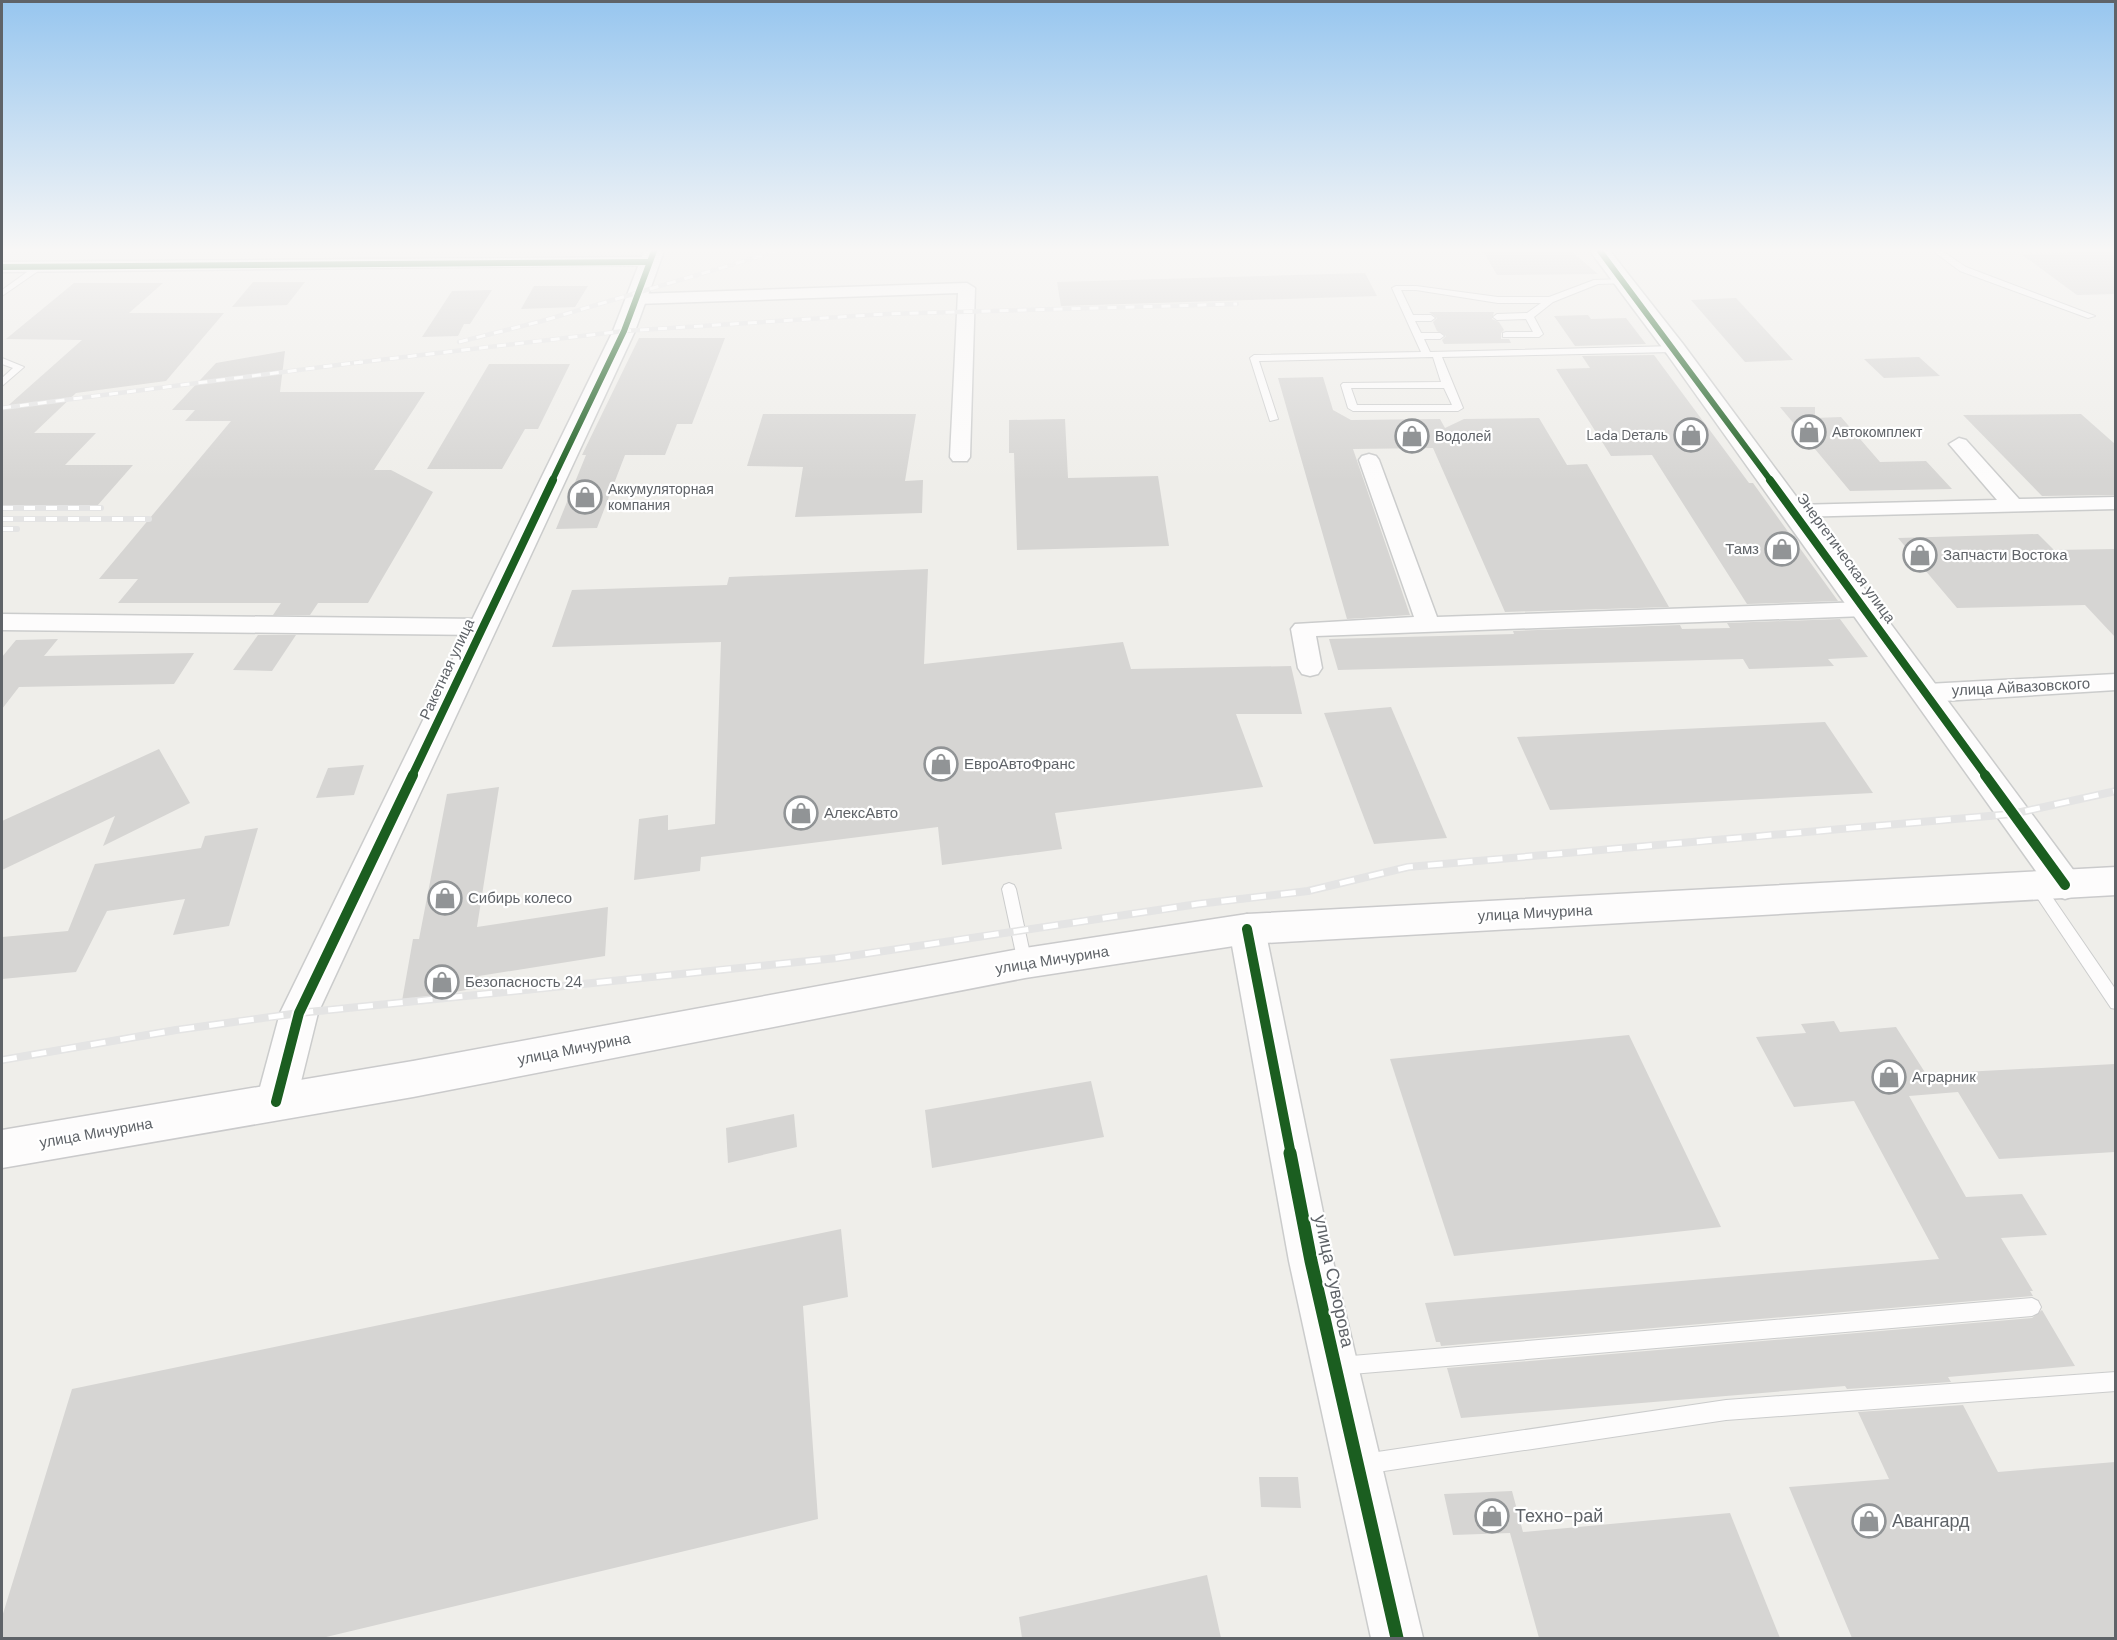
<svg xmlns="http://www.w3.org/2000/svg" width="2117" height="1640" font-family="'DM Sans',sans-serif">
	<rect width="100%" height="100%" fill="#efeeea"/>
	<!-- building -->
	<g fill="#d6d5d3">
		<path d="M 1483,251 L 1571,251 L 1598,274 L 1497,275 Z"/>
		<path d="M 2115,251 L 2115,294 L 2077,295 L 2021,254 Z"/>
		<path d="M 1365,273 L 1377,296 L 1061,306 L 1057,282 Z"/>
		<path d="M 253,282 L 305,282 L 287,305 L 232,307 Z"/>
		<path d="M 74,283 L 163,283 L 129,313 L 224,313 L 166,381 L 76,393 L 34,433 L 96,433 L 65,465 L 133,465 L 97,506 L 2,506 L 2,411 L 82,340 L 6,339 Z"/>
		<path d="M 534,286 L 588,286 L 575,307 L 521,309 Z"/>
		<path d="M 492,290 L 470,324 L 464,324 L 458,336 L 422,337 L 452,291 Z"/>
		<path d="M 1736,298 L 1793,360 L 1745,362 L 1691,300 Z"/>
		<path d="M 1494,312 L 1492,319 L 1499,322 L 1504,330 L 1501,333 L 1501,339 L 1509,339 L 1511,343 L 1444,344 L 1442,340 L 1446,336 L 1437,331 L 1433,322 L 1437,318 L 1429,312 Z"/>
		<path d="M 1588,315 L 1591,319 L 1626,318 L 1646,344 L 1575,346 L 1554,316 Z"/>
		<path d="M 639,338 L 725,338 L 692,424 L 677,424 L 665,455 L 625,455 L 597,528 L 556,529 L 586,455 L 582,455 Z"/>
		<path d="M 285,351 L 280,392 L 425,392 L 374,470 L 391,470 L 433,492 L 368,603 L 318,603 L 310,615 L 273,615 L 281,603 L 118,603 L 138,579 L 99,579 L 231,421 L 185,421 L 195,410 L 172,410 L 216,363 Z"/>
		<path d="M 1654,355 L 1749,483 L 1753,483 L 1838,601 L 1747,604 L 1652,455 L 1611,456 L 1556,369 L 1590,368 L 1582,356 Z"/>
		<path d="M 1919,357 L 1940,376 L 1884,378 L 1864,359 Z"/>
		<path d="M 489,364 L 570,364 L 538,429 L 525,429 L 502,469 L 427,469 Z"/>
		<path d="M 1323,377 L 1333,410 L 1351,420 L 1440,419 L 1445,428 L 1464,419 L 1539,418 L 1567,465 L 1587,464 L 1669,607 L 1505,612 L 1433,448 L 1353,449 L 1410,615 L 1347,619 L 1278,378 Z"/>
		<path d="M 1780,407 L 1815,407 L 1815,418 L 1841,417 L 1880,462 L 1926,461 L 1952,489 L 1850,491 Z"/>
		<path d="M 763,414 L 916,414 L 905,481 L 923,480 L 922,513 L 795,517 L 803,467 L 747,466 Z"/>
		<path d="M 2081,414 L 2115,444 L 2115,495 L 2042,496 L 1963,415 Z"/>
		<path d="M 1065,419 L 1068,478 L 1158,476 L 1169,546 L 1017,550 L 1014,453 L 1009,453 L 1009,420 Z"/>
		<path d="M 2038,534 L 2054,550 L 2115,549 L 2115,637 L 2085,605 L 1957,608 L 1898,538 Z"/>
		<path d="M 928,569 L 924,664 L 1123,642 L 1131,669 L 1291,666 L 1302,714 L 1236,714 L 1263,787 L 1055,813 L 1062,849 L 942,865 L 938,827 L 701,857 L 700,871 L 634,880 L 639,819 L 668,815 L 668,830 L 715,824 L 721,642 L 552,647 L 572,590 L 727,585 L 729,577 Z"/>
		<path d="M 1840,619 L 1868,657 L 1828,659 L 1834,666 L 1749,669 L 1743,659 L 1338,670 L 1329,639 L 1514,634 L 1513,631 L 1680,625 L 1682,629 L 1730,628 L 1727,623 Z"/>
		<path d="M 258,635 L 296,635 L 272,671 L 233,670 Z"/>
		<path d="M 58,639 L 44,656 L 194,653 L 174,684 L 19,687 L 2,709 L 2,657 L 16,640 Z"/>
		<path d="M 1391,707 L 1447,838 L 1374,844 L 1324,713 Z"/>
		<path d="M 1825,722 L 1873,793 L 1550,810 L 1517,737 Z"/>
		<path d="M 159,749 L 190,803 L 103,846 L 115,816 L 2,870 L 2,821 Z"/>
		<path d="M 364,765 L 354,795 L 316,798 L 328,768 Z"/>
		<path d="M 499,787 L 477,927 L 608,907 L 605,956 L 479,976 L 478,988 L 402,1001 L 413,939 L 419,939 L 447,794 Z"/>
		<path d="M 258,828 L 229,926 L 173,935 L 185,899 L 107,911 L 76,972 L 2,979 L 2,937 L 68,931 L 95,864 L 201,848 L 205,836 Z"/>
		<path d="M 1834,1021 L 1840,1032 L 1896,1027 L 1926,1074 L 2115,1064 L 2115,1152 L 1999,1159 L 1958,1092 L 1909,1096 L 1966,1197 L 2022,1194 L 2047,1235 L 2001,1238 L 2033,1291 L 2030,1291 L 2033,1296 L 1441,1346 L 1440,1342 L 1436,1342 L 1425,1303 L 1939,1259 L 1854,1101 L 1794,1107 L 1756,1037 L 1806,1033 L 1801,1024 Z"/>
		<path d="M 1629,1035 L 1721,1227 L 1454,1256 L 1390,1059 Z"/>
		<path d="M 1091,1081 L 1104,1137 L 932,1168 L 925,1110 Z"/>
		<path d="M 794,1114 L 797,1147 L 728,1163 L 726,1128 Z"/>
		<path d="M 841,1229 L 848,1297 L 803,1306 L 818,1519 L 322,1638 L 2,1638 L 2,1617 L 72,1389 Z"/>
		<path d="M 2042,1310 L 2075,1366 L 1948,1377 L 1951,1382 L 1847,1389 L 1845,1386 L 1461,1418 L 1447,1368 L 2032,1318 Z"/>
		<path d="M 1963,1405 L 1998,1472 L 2115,1462 L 2115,1638 L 1852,1638 L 1789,1487 L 1889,1479 L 1858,1412 Z"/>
		<path d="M 1259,1477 L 1298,1477 L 1301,1508 L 1261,1507 Z"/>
		<path d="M 1512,1491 L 1523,1532 L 1730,1513 L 1780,1638 L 1539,1638 L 1510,1533 L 1453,1535 L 1444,1494 Z"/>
		<path d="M 1207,1575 L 1221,1638 L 1022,1638 L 1019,1617 Z"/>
	</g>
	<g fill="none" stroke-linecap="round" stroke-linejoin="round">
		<defs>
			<g id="service">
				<path d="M 1933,251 L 1942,251 L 1966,267 L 2095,316 L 2088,318 L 1960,271 Z"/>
				<path d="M 34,267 L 41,269 L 2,296 L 2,290 Z"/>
				<path d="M 1625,279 L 1628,279 L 1628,283 L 1598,284 L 1553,302 L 1534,317 L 1543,334 L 1539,337 L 1503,337 L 1503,333 L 1506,332 L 1533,332 L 1526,319 L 1497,320 L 1493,317 L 1497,314 L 1527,313 L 1541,303 L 1498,303 L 1416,290 L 1401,290 L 1413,315 L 1431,315 L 1435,318 L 1431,321 L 1415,321 L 1421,333 L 1440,333 L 1444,336 L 1440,339 L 1424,339 L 1430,352 L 1675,346 L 1679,349 L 1675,352 L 1442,357 L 1463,408 L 1458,411 L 1353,411 L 1348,408 L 1341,385 L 1343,383 L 1441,382 L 1433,357 L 1259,361 L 1278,419 L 1270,421 L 1250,358 L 1254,355 L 1421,352 L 1392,288 L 1396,286 L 1416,286 L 1498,297 L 1549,297 L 1594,280 ZM 1351,388 L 1444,388 L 1452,405 L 1357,405 Z"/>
				<path d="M 2,358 L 24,367 L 2,386 L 2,378 L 13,368 L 2,364 Z"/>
				<path d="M 2037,880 L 2042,882 L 2116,990 L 2116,1009 L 2111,1008 L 2032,890 L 2030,886 L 2032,882 Z"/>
				<path d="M 1009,883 L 1014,885 L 1016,889 L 1032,963 L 1030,967 L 1025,969 L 1020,967 L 1018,963 L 1002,889 L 1004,885 Z"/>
				<path d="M 2032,1298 L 2038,1301 L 2041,1307 L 2038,1313 L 2032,1316 L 1340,1375 L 1333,1373 L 1331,1366 L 1333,1359 L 1340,1357 Z"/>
				<path d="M 2116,1372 L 2116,1391 L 1726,1420 L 1364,1474 L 1357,1471 L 1354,1464 L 1357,1457 L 1364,1454 L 1726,1400 Z"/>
			</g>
			<g id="minor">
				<path d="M 649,257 L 655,259 L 657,262 L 655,265 L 2,272 L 2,262 Z"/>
				<path d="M 967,283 L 975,288 L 970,457 L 967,461 L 953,461 L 950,457 L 958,293 L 636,304 L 628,299 L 636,294 Z"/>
				<path d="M 1959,438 L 1966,440 L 2019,499 L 2116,497 L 2116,509 L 1794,517 L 1787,515 L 1784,511 L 1787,507 L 1794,505 L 1997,500 L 1949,444 Z"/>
				<path d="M 1369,454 L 1376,456 L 1379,460 L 1437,617 L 1865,602 L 1873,604 L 1876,609 L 1873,614 L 1865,616 L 1316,636 L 1322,668 L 1318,674 L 1310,676 L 1302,674 L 1298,668 L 1291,629 L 1295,624 L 1414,617 L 1359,460 L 1362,456 Z"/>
				<path d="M 2,614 L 483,619 L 491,622 L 495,627 L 491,632 L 483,635 L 2,630 Z"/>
				<path d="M 2116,674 L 2116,690 L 1927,702 L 1918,699 L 1915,693 L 1918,687 L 1927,684 Z"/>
			</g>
			<g id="tertiary">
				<path d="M 644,251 L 664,251 L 635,331 L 318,1013 L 296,1102 L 290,1115 L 276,1120 L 262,1115 L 256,1102 L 280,1013 L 613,331 Z"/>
				<path d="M 1590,251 L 1610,251 L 1683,344 L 2077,875 L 2082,885 L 2077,895 L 2065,899 L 2053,895 L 1667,354 Z"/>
				<path d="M 1247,914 L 1260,919 L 1265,929 L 1333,1261 L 1423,1638 L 1371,1638 L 1289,1261 L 1229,929 L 1234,919 Z"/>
			</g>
			<path id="secondary" d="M 2116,867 L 2116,895 L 1247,944 L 1025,978 L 413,1097 L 2,1168 L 2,1130 L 413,1061 L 1025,948 L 1247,914 Z"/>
		</defs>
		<!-- service casing -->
		<use href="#service" stroke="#cbcccc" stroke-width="2"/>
		<!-- minor casing -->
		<use href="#minor" stroke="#cbcccc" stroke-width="3"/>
		<!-- tertiary casing -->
		<use href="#tertiary" stroke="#cbcccc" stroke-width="3"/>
		<!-- secondary casing -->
		<use href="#secondary" stroke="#cacacb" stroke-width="3"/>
		<!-- service -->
		<use href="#service" fill="#fdfcfc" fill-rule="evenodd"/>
		<!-- minor -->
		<use href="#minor" fill="#fdfcfc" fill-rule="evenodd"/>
		<!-- tertiary -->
		<use href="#tertiary" fill="#fdfcfc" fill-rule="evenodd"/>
		<!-- secondary -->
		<use href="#secondary" fill="#fdfcfc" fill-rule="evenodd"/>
		<defs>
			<g id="rail-far2">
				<path d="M 459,342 L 542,321 L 778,251"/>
				<path d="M 354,363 L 624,331 L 887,314 L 1237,304"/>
				<path d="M 2,408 L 361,362"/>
			</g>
			<g id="rail-far1">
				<path d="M 2,508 L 101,508"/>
				<path d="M 2,519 L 149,519"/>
				<path d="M 2,529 L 17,529"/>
			</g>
			<path id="rail" d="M 2,1060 L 176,1030 L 299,1013 L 837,958 L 1198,904 L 1308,891 L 1408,867 L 2012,814 L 2116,791"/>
		</defs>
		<!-- rail-far2 casing -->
		<use href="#rail-far2" stroke="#e4e4e4" stroke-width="4.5"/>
		<!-- rail-far1 casing -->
		<use href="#rail-far1" stroke="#e4e4e4" stroke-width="6"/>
		<!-- rail casing -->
		<use href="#rail" stroke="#e4e4e4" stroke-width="8"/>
		<!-- rail-far2 -->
		<use href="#rail-far2" stroke="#fff" stroke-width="3" stroke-dasharray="9" stroke-linecap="butt"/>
		<!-- rail-far1 -->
		<use href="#rail-far1" stroke="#fff" stroke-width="4" stroke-dasharray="11" stroke-linecap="butt"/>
		<!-- rail -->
		<use href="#rail" stroke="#fff" stroke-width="5" stroke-dasharray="15" stroke-linecap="butt"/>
		<defs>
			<g id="cycleway-far3">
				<path d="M 1600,251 L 1771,481"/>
				<path d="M 2,267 L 649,262"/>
				<path d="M 552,481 L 624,331 L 654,251"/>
			</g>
			<g id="cycleway-far2">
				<path d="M 1770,480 L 1986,776"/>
				<path d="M 412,776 L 553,480"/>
			</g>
			<g id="cycleway-far1">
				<path d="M 1985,775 L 2065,885"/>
				<path d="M 1247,929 L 1291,1155"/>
				<path d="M 276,1102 L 299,1013 L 413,775"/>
			</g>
			<path id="cycleway" d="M 1290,1153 L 1311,1261 L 1397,1638"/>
		</defs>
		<!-- cycleway-far3 casing -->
		<use href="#cycleway-far3" stroke="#fff" stroke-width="8"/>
		<!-- cycleway-far2 casing -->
		<use href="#cycleway-far2" stroke="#fff" stroke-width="10"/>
		<!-- cycleway-far1 casing -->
		<use href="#cycleway-far1" stroke="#fff" stroke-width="14"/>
		<!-- cycleway casing -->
		<use href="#cycleway" stroke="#fff" stroke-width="16"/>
		<!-- cycleway-far3 -->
		<use href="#cycleway-far3" stroke="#1b5e20" stroke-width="6"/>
		<!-- cycleway-far2 -->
		<use href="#cycleway-far2" stroke="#1b5e20" stroke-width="8"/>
		<!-- cycleway-far1 -->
		<use href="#cycleway-far1" stroke="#1b5e20" stroke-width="10"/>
		<!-- cycleway -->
		<use href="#cycleway" stroke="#1b5e20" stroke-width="13"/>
	</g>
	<!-- sky -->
	<linearGradient id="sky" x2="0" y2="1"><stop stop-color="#97c6ef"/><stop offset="0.52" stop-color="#f8f7f6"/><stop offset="1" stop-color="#f8f7f6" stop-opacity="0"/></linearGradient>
	<rect width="2117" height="481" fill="url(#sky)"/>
	<!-- icons -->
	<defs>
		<symbol id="shop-ring" viewBox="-11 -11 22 22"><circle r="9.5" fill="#fff" stroke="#919496" stroke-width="1.5"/><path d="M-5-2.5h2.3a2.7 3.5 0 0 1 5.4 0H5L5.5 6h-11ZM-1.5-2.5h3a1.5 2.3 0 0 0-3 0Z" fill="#919496"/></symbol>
	</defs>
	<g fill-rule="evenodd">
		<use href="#shop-ring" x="1790" y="413" width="38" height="38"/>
		<use href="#shop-ring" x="1672" y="416" width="38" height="38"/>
		<use href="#shop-ring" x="1393" y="417" width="38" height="38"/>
		<use href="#shop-ring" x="566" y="478" width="38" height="38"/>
		<use href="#shop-ring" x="1763" y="530" width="38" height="38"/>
		<use href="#shop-ring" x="1901" y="536" width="38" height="38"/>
		<use href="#shop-ring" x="922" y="745" width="38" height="38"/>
		<use href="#shop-ring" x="782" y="794" width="38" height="38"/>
		<use href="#shop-ring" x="426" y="879" width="38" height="38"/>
		<use href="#shop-ring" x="423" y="963" width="38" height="38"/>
		<use href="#shop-ring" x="1870" y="1058" width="38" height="38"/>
		<use href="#shop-ring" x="1473" y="1497" width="38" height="38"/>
		<use href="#shop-ring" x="1850" y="1502" width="38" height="38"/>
	</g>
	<g text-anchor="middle" stroke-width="4.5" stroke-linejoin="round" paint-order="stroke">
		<!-- far-poi labels -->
		<g font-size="14" fill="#5f6368" stroke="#fff" text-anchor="start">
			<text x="1832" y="437">Автокомплект</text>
			<text x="1668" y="440" text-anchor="end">Lada Dеталь</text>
			<text x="1435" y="441">Водолей</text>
			<text x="608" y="494">Аккумуляторная<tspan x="608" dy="16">компания</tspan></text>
		</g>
		<!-- poi labels -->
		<g font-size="15" fill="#5f6368" stroke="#fff" text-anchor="start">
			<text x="1759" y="554" text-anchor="end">Тамз</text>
			<text x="1943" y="560">Запчасти Востока</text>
			<text x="964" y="769">ЕвроАвтоФранс</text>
			<text x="824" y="818">АлексАвто</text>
			<text x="468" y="903">Сибирь колесо</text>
			<text x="465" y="987">Безопасность 24</text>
			<text x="1912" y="1082">Аграрник</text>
		</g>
		<!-- street labels -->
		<g font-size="15" fill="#5f6368" stroke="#fff">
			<text transform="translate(1846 558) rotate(54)" y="5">Энергетическая улица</text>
			<text transform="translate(447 669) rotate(-65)" y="5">Ракетная улица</text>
			<text transform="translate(2021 687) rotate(-3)" y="5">улица Айвазовского</text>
			<text transform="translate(1535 913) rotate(-3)" y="5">улица Мичурина</text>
			<text transform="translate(1052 960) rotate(-9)" y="5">улица Мичурина</text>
			<text transform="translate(574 1049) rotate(-11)" y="5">улица Мичурина</text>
			<text transform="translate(96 1133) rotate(-10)" y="5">улица Мичурина</text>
		</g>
		<!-- near-street labels -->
		<g font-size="18" fill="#5f6368" stroke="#fff">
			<text transform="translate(1334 1281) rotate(78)" y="6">улица Суворова</text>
		</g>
		<!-- near-poi labels -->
		<g font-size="18" fill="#5f6368" stroke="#fff" text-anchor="start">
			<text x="1515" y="1522">Техно-рай</text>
			<text x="1892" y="1527">Авангард</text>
		</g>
	</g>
	<!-- border -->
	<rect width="2117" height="1640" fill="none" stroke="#5f6368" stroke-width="6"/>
</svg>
